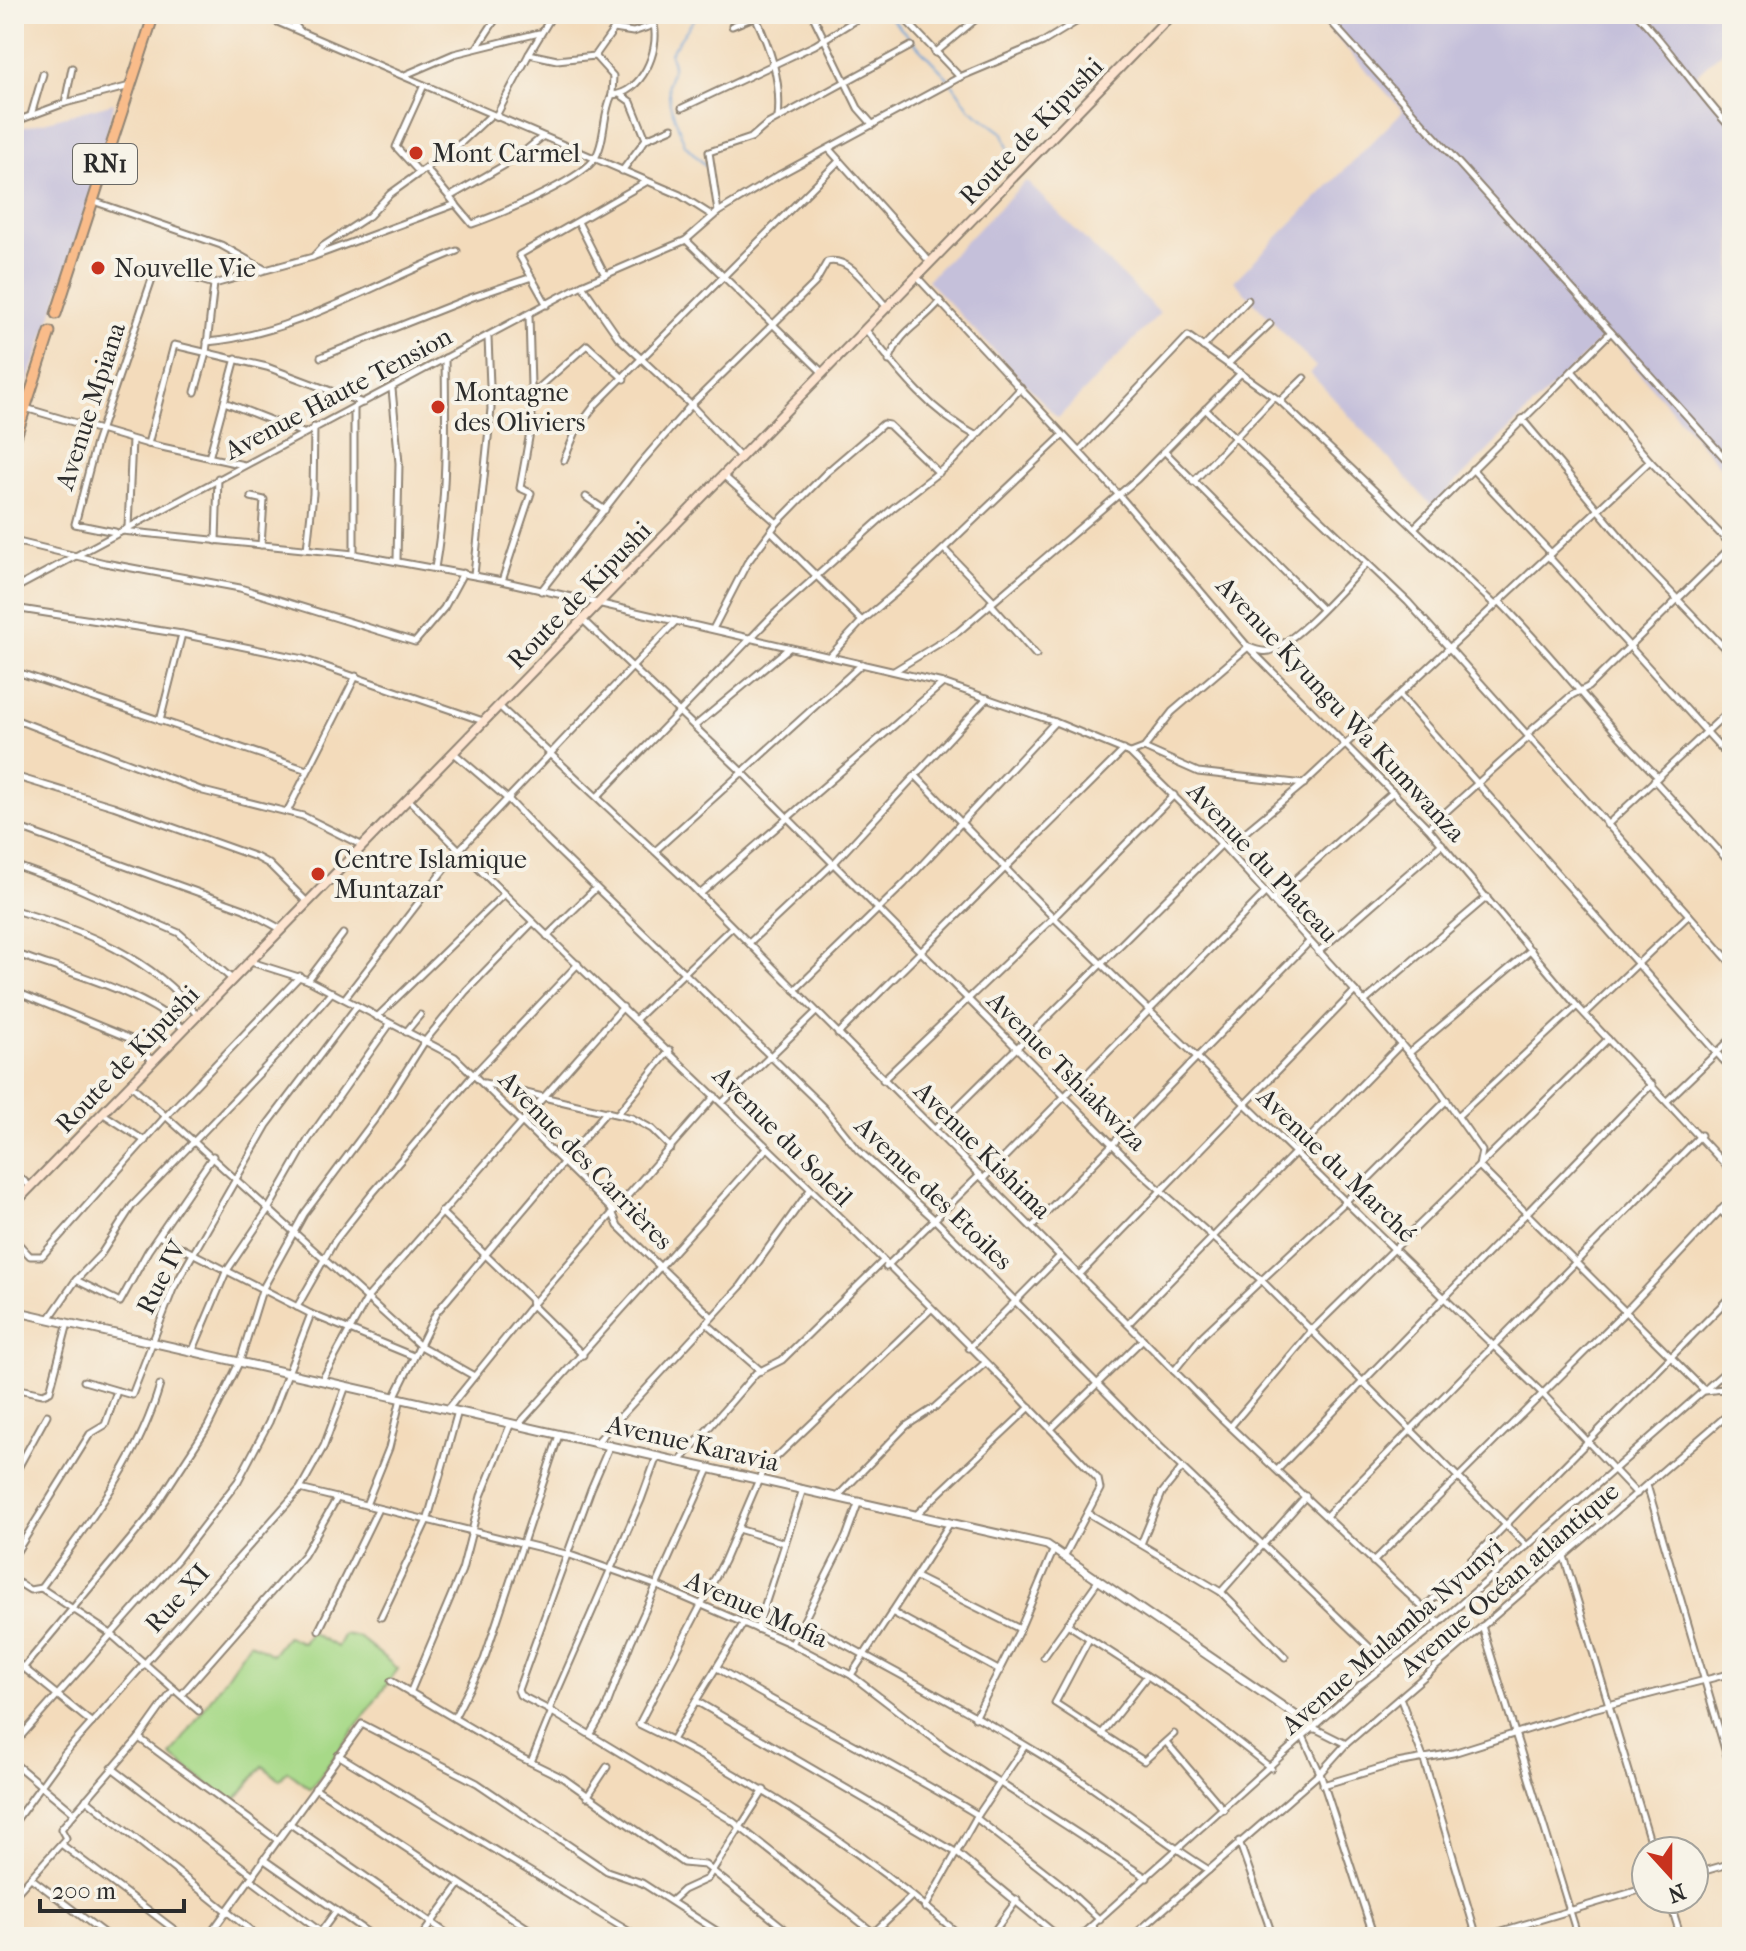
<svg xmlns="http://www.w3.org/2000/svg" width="1746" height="1951" font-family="'IM FELL French Canon',serif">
	<rect width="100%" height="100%" fill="#f7f3e8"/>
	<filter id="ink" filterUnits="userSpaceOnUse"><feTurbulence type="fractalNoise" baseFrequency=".0125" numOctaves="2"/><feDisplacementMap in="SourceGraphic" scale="16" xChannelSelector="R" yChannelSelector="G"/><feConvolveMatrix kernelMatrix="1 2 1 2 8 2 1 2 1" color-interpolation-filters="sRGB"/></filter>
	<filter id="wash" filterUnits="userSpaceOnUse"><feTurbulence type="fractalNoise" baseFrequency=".006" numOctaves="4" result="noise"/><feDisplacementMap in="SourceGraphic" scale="32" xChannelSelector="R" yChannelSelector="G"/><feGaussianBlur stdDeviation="1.8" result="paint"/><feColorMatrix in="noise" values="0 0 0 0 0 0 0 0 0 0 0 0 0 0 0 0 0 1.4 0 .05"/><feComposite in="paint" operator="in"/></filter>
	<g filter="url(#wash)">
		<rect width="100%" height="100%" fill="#f3dbbb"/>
		<!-- industrial -->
		<g fill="#c5c0da">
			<path d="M 1315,14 L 1732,14 L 1732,42 L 1696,75 L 1732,114 L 1732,480 L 1606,334 L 1432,506 L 1310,373 L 1316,367 L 1234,281 L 1403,111 Z"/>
			<path d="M 114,103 L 92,200 L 14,422 L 14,130 Z"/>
			<path d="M 1026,181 L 1160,313 L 1058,418 L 927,280 Z"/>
		</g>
		<!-- garden -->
		<path fill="#a7d988" stroke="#69825a" stroke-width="2" d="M 310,1632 L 337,1647 L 344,1634 L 359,1637 L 398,1669 L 311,1789 L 287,1771 L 280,1780 L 263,1766 L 233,1803 L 171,1756 L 250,1642 L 272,1655 L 287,1636 L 303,1643 Z"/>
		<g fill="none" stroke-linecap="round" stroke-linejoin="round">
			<!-- stream -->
			<g stroke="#679ed4" stroke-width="2">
				<path d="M 698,14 L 670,53 L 673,65 L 668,84 L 670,104 L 685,145 L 706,166"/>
				<path d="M 887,14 L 949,79 L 970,109 L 1003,133 L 1013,164"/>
			</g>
		</g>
	</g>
	<g filter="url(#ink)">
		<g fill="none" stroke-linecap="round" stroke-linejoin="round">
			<defs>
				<g id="minor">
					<path d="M 259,14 L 680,195 L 713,216"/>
					<path d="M 285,14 L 300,31"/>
					<path d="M 652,14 L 654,25"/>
					<path d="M 754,14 C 770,47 782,81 778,118"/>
					<path d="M 812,14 L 858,108 L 873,125"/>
					<path d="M 900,14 L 960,77"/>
					<path d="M 1324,14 L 1732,466"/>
					<path d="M 1637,14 C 1672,51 1697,92 1732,129"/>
					<path d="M 732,26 L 761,14"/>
					<path d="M 614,29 L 626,14"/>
					<path d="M 478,46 L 499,14"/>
					<path d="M 935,53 L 982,14"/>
					<path d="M 529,54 L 553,14"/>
					<path d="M 595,56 L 613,76 L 612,95"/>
					<path d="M 405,75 L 454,54 L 539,33"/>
					<path d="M 621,95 L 631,102 L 646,139"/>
					<path d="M 65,103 L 72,68"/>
					<path d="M 682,108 L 815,45 L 865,14"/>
					<path d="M 31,115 L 43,74"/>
					<path d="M 14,122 L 65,103 L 130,86"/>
					<path d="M 829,149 L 930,262"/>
					<path d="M 426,169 L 472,224 C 498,215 576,182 593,161 C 606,144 602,114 612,95 C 641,94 660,51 654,25 L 633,32 L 614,29 L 595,56 L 557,60 L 529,54 L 496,116"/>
					<path d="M 622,171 L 646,139 L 672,128"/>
					<path d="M 420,173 L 396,147 L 424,85"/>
					<path d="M 451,196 L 515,159 L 542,137"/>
					<path d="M 93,201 L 221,245 L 264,269"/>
					<path d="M 718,212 L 709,152 L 751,138 L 766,125 L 911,46"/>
					<path d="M 578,222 L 605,275"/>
					<path d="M 686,240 L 823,373"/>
					<path d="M 315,256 L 456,204"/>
					<path d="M 917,277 L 1119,495 L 1248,647 L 1428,828 L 1577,1006 L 1732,1172"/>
					<path d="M 582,285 L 618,337 L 691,405 L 741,458"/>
					<path d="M 547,305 L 519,255 L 646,182"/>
					<path d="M 866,330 C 898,370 929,411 975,435"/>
					<path d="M 207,342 C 295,334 375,283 457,251"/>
					<path d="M 1203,347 L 1248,300"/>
					<path d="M 321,357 L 470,298 L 529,278"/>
					<path d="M 889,361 C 901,328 918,327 940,301"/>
					<path d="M 1228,364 L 1270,324"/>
					<path d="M 392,389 L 399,463 L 397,560"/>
					<path d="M 195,392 L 206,353 L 214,284"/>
					<path d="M 534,392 L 587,345 L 624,379"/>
					<path d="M 1280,401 L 1304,378"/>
					<path d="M 227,403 L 303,433"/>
					<path d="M 25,408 L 148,444 L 244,465"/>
					<path d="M 354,409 L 354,554"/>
					<path d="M 1205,409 L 1408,602 L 1689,915 L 1585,1014"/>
					<path d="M 1522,419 L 1640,560 L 1732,656"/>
					<path d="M 532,421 L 577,429"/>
					<path d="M 148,444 L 174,345 L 267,367 L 363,403"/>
					<path d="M 1079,451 L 1188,336 L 1280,401 L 1495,605"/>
					<path d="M 1165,452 L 1322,609"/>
					<path d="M 209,458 L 236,358"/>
					<path d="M 564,460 L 577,429 L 595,405 L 839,161"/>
					<path d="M 1472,469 L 1551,553"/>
					<path d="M 724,476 L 777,523 L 827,472 L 883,424 L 889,425 L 939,473"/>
					<path d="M 1193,482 L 1274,397"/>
					<path d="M 251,497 L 264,500 L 261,545"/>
					<path d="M 586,497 L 605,510"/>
					<path d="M 128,527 L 132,440"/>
					<path d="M 1414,528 L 1611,332"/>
					<path d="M 122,531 L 354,554 L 502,581 L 943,683 L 1055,722 L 1130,753 L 1214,836 L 1355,991 L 1432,1080 L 1482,1151 L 1479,1166 L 1705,1391 L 1732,1388"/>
					<path d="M 771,531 L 862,621 L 831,655"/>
					<path d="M 115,532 L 75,524 L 96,443 L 155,270 L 164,269 L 214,284 L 313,257 L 323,246 L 369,216 L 390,194 L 462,142 L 491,115"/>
					<path d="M 14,541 L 105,563 L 240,588 L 415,642 L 444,608 L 463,573"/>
					<path d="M 216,541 L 218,478"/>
					<path d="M 307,549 L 313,494 L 314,427"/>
					<path d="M 944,549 L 993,600"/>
					<path d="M 1548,556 L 1732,760"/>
					<path d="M 435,568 C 447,500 446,428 445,358"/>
					<path d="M 474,575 L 491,409 L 488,338"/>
					<path d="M 502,581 L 531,493 L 520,488 L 532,421 L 529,316"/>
					<path d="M 14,589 L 582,285 L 686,240 L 718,212 L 779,175 L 960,77 L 1043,42 L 1089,14"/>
					<path d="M 541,591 L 639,465 L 691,405 L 815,283 L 827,262 C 851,256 871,291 887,307"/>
					<path d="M 1499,601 C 1555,657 1601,721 1658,777"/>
					<path d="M 990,603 L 1036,655"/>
					<path d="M 14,608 L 182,634 L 303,659 L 483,721"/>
					<path d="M 583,620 L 742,772 L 1138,1170 L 1261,1280 L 1527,1546"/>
					<path d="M 862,621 L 912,579 L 1063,435"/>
					<path d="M 713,629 L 747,563 L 777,523"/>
					<path d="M 14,671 L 307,770"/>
					<path d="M 894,671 L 958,632 L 1137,479 L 1241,373"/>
					<path d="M 1400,696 L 1732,1070"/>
					<path d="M 499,706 L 690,884 L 1221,1418 L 1439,1623"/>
					<path d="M 14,719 L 203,791 L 303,816 L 363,846"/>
					<path d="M 160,721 L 182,634"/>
					<path d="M 695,726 L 789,648"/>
					<path d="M 1527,734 L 1572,695 L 1588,687 L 1732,546 L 1650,461 L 1572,371"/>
					<path d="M 1144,748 L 1198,772 L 1304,784"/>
					<path d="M 454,753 L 509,800 L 548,841 L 825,1109 L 858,1150 L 934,1219 L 1149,1436 L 1387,1664"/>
					<path d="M 1131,753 L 1144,748 L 1172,712 L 1248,647 C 1255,649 1265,654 1272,650 C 1301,637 1344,587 1367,563"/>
					<path d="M 14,776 L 113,806 L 256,857 L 269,864 L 307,902"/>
					<path d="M 916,776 L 1045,909 L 1543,1394 L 1637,1494"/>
					<path d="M 1654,780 L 1732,865"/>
					<path d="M 597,797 L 775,613 L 893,508 L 953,461 L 1021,388"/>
					<path d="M 409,800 C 637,1028 878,1244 1098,1479 L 1100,1489 L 1064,1557"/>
					<path d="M 288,810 L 356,676"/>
					<path d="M 1607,825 L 1732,708"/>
					<path d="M 14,826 L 244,909 L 281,929"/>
					<path d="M 1428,828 L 1529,737"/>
					<path d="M 1226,848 L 1302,785 L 1650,461"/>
					<path d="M 655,851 L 862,664"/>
					<path d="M 14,865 L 70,885 L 179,933 L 233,980"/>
					<path d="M 700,894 L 943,683"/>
					<path d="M 1272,900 L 1393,792"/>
					<path d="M 14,910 C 83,930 152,957 197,1015"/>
					<path d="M 1689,915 L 1732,964"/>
					<path d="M 547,936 L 596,888"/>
					<path d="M 749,943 L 834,863 L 987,698"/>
					<path d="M 1318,952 L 1442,844"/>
					<path d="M 14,953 C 66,972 143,991 184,1029"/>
					<path d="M 251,962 L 308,980 L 455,1057 L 611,1209 L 618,1226 L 712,1317"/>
					<path d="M 308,980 L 343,934"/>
					<path d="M 795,990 L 904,884 L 1055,722"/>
					<path d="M 14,991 L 131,1039 L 152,1061"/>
					<path d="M 345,998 L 459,850 L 676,621"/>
					<path d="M 1364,1002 L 1487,897"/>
					<path d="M 377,1017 L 504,894"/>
					<path d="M 636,1019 L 732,927"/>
					<path d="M 406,1032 L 420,1015"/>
					<path d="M 838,1034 L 1124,750"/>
					<path d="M 1409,1053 L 1531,950"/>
					<path d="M 883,1080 L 1054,917 L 1174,795"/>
					<path d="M 484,1083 L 632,1118 L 652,1129 L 671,1148"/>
					<path d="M 130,1084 L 419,1345 L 474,1376"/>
					<path d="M 1668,1100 L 1732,1038"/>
					<path d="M 722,1103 L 816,1012"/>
					<path d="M 102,1113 L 145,1141"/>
					<path d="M 618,1113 L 670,1050"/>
					<path d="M 1458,1116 L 1577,1006"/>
					<path d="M 935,1129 L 1222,844"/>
					<path d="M 14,1172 L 31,1187"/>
					<path d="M 984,1178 L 1266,892"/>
					<path d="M 1720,1210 L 1732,1222"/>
					<path d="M 441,1212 L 531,1299 L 532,1305 L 583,1355"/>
					<path d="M 1032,1227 L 1309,942"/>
					<path d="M 159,1236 L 311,1314 L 413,1356"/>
					<path d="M 14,1239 L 30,1256 L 42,1256 L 167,1115 L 300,976"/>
					<path d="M 886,1267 L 980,1175"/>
					<path d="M 1079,1275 L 1355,991"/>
					<path d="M 76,1280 L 120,1302 L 148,1251 L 213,1156"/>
					<path d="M 297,1307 L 334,1242 L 371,1195 L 475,1073 L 578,964"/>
					<path d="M 930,1310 L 763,1470 L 724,1561 L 639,1724 C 758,1781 863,1851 962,1937"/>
					<path d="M 49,1319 L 76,1280 L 101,1254 L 132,1206 L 278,1054 L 332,992"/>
					<path d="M 706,1323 L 761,1371"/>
					<path d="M 1128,1324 L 1401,1044"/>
					<path d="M 969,1348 L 1060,1256"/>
					<path d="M 193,1350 L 226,1272 L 269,1208 L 308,1140 L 390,1024"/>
					<path d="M 1174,1371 L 1203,1335 L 1345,1202 L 1447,1100"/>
					<path d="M 322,1380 L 368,1297 L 623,1007"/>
					<path d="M 84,1381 L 132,1395 L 173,1289 L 267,1125 L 357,1006"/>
					<path d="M 14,1388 L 43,1394 L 50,1391 L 68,1323"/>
					<path d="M 395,1396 L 436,1313 L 607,1111"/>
					<path d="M 448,1409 L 532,1305 L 715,1096"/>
					<path d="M 1726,1416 L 1732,1433"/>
					<path d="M 518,1425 L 767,1148"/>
					<path d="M 1231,1426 L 1313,1329 L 1608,1039"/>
					<path d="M 1051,1429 L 1143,1339"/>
					<path d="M 597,1442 L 741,1286 L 810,1190"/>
					<path d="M 657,1456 L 641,1500 L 549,1710 L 731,1820 L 879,1937"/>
					<path d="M 681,1460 L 756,1373 L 782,1360 L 882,1262"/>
					<path d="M 1279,1468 L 1652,1084"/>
					<path d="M 14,1475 L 47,1415"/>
					<path d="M 1647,1485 L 1732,1773"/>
					<path d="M 300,1489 L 570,1555 L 658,1586 L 792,1644 L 851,1675 L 946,1748 L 1147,1878"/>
					<path d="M 838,1496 L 906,1426 L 935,1407 L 985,1363"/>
					<path d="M 366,1505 L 389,1448 L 401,1398"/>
					<path d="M 918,1513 L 1030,1407"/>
					<path d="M 1088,1513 L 1221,1592 L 1285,1657"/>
					<path d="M 1326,1516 L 1701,1135"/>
					<path d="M 738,1529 L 785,1543"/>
					<path d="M 1141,1544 L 1162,1493 L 1182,1468"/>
					<path d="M 14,1556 L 90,1434 L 105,1425 L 117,1391"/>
					<path d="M 1564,1556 L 1653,1851"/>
					<path d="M 1373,1562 L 1625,1312 L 1732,1198"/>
					<path d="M 916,1577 L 1020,1629"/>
					<path d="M 14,1580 L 30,1590 L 41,1588 L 111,1634 L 199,1711"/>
					<path d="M 41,1588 C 88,1523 137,1464 160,1385"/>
					<path d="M 1221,1592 L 1306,1496"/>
					<path d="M 1424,1608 L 1732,1295"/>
					<path d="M 892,1612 L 1000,1671"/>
					<path d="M 381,1617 L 428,1518 L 458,1411"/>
					<path d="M 804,1622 C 891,1670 980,1716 1064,1769 C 1114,1801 1160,1840 1209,1870"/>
					<path d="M 1067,1624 L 1183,1699 L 1271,1768"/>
					<path d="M 1482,1626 L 1578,1937"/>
					<path d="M 757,1629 L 803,1489"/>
					<path d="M 319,1630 L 378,1509"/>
					<path d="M 1089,1639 L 1055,1703 L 1144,1761 L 1174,1734"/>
					<path d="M 792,1644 L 846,1537 L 859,1501"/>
					<path d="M 1044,1657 L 1098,1581"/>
					<path d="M 14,1660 L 92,1723"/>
					<path d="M 719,1669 C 804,1720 893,1763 978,1815"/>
					<path d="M 851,1675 L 950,1523"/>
					<path d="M 14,1679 L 148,1518 L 208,1426 L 240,1361 L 262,1290 L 304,1214 L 378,1115 L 425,1041 L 466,991 L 533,922"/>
					<path d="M 391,1681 L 520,1757 L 563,1778 L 683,1863 L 705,1865 L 795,1937"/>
					<path d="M 410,1693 L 462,1570 L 481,1496 L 511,1423"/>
					<path d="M 181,1695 L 304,1555 L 336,1500"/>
					<path d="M 1401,1700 L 1424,1760 L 1477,1937"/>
					<path d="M 696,1701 L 957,1853 L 1059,1937"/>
					<path d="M 549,1710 L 520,1695 L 518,1690 L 591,1489 L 610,1445"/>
					<path d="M 454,1718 L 484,1660 L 559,1435"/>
					<path d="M 975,1718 L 1020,1629 L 1054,1549"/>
					<path d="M 1314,1728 L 1346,1744"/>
					<path d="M 592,1732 L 605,1710 L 631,1642 L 710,1467"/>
					<path d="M 1103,1732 L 1147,1676"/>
					<path d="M 139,1738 L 276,1839"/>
					<path d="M 1304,1738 L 1320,1773 L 1374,1937"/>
					<path d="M 672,1740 L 743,1624"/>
					<path d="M 1166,1742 L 1224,1810"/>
					<path d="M 14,1744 L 178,1559 L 238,1481 L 269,1422 L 311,1314"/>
					<path d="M 338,1755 L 638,1937"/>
					<path d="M 531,1762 L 552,1711"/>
					<path d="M 14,1763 L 74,1813"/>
					<path d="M 112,1768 L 253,1875"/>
					<path d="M 1323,1785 L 1397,1763 L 1453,1753 L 1593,1709 L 1732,1673"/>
					<path d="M 315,1788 L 541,1937"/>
					<path d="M 587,1797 L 607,1767"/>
					<path d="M 86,1799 L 259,1937"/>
					<path d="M 976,1818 L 1061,1884 L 1100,1920"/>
					<path d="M 14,1823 L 64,1754 L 300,1489 L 324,1446 L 346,1386"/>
					<path d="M 289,1823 L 452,1937"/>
					<path d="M 1239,1841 L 1273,1937"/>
					<path d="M 61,1844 L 184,1937"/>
					<path d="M 263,1859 L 374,1937"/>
					<path d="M 1694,1874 L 1732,1863"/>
					<path d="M 31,1878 L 109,1937"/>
					<path d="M 250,1879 L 321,1932"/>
					<path d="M 14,1896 L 66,1838 L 61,1829 L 139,1738 L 174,1689"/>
					<path d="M 1669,1899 L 1681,1937"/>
					<path d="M 672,1900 L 683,1890 L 707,1879 L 764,1790"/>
					<path d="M 925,1908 L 976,1818 L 1024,1747"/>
					<path d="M 1093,1925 L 1096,1937"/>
					<path d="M 14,1934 L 18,1937"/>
					<path d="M 208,1937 L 362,1724 L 477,1783 L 607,1871 L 642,1883 L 726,1937"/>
					<path d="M 317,1937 L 336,1911"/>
					<path d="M 421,1937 L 460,1884"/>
					<path d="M 869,1937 L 911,1897"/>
					<path d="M 990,1937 L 1017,1900"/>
					<path d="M 1079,1937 L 1360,1685 L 1439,1623 L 1732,1366"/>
					<path d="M 1132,1937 L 1320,1773 L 1346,1744 L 1732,1411"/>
					<path d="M 1482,1937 L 1646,1888"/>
				</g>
				<path id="tertiary" d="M 14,1311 L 1047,1545 L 1314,1728"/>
				<path id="secondary" d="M 14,1204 L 1172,14"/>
				<g id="trunk">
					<path d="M 56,314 L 154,14"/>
					<path d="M 14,443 L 50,332"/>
				</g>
			</defs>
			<!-- minor casing -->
			<use href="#minor" stroke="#8f8373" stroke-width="9"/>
			<!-- tertiary casing -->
			<use href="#tertiary" stroke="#8f8373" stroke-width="11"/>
			<!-- secondary casing -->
			<use href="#secondary" stroke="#8f8373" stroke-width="12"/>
			<!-- trunk casing -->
			<use href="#trunk" stroke="#8f8373" stroke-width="13"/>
			<!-- minor -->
			<use href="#minor" stroke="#fff" stroke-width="5"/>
			<!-- tertiary -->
			<use href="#tertiary" stroke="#fff" stroke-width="7"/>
			<!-- secondary -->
			<use href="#secondary" stroke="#fde4d0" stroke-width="8"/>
			<!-- trunk -->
			<use href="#trunk" stroke="#f9bc8a" stroke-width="9"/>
		</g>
	</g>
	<!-- markers -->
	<g fill="#c8321e" stroke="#f7f3e8" stroke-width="3">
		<circle cx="416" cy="153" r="8"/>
		<circle cx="98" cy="268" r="8"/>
		<circle cx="438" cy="407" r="8"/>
		<circle cx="318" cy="874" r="8"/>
	</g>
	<g text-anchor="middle" stroke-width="8" stroke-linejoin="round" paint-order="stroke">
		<!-- shield labels -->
		<rect fill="#f7f3e8" stroke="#686764" stroke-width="2" x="73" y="144" width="64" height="40" rx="6"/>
		<g font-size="24" font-weight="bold" fill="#2b2b2b">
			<text x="105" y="172">RN1</text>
		</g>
		<!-- street labels -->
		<g font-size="26" fill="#2b2b2b" stroke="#f7f3e8">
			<text transform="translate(1031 131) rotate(-46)" y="9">Route de Kipushi</text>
			<text transform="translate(338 393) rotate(-28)" y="9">Avenue Haute Tension</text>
			<text transform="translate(90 406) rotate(-72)" y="9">Avenue Mpiana</text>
			<text transform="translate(579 595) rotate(-46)" y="9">Route de Kipushi</text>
			<text transform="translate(1341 709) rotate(47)" y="9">Avenue Kyungu Wa Kumwanza</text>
			<text transform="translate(1263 862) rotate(47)" y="9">Avenue du Plateau</text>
			<text transform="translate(127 1059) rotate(-46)" y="9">Route de Kipushi</text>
			<text transform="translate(1067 1071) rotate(45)" y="9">Avenue Tshiakwiza</text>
			<text transform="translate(783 1136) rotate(45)" y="9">Avenue du Soleil</text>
			<text transform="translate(983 1150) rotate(45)" y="9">Avenue Kishima</text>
			<text transform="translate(586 1160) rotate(46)" y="9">Avenue des Carrières</text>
			<text transform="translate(1337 1165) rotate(44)" y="9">Avenue du Marché</text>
			<text transform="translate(934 1193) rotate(44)" y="9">Avenue des Etoiles</text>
			<text transform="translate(161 1277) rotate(-63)" y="9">Rue IV</text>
			<text transform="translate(693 1443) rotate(13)" y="9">Avenue Karavia</text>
			<text transform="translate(1509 1579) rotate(-41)" y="9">Avenue Océan atlantique</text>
			<text transform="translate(177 1598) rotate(-48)" y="9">Rue XI</text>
			<text transform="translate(757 1609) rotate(24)" y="9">Avenue Mofia</text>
			<text transform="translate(1392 1636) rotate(-41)" y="9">Avenue Mulamba Nyunyi</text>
		</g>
		<!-- poi labels -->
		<g font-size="26" fill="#2b2b2b" stroke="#f7f3e8" text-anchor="start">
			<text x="432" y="162">Mont Carmel</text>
			<text x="114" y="277">Nouvelle Vie</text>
			<text x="454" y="401">Montagne<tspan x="454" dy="30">des Oliviers</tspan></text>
			<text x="334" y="868">Centre Islamique<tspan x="334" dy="30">Muntazar</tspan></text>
		</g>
	</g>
	<!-- margin -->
	<rect width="1746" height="1951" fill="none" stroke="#f7f3e8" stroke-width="48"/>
	<!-- north arrow -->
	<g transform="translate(1670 1875) rotate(159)"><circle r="38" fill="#f7f3e8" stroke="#a5a39c" stroke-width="2"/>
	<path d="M0-6L14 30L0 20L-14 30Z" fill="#c8321e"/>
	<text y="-12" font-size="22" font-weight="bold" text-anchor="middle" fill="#2b2b2b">N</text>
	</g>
	<!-- scale -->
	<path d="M40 1899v12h144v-12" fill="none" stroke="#2b2b2b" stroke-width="4"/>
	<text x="52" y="1899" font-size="24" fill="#2b2b2b" stroke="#f7f3e8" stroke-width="6" paint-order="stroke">200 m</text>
</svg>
